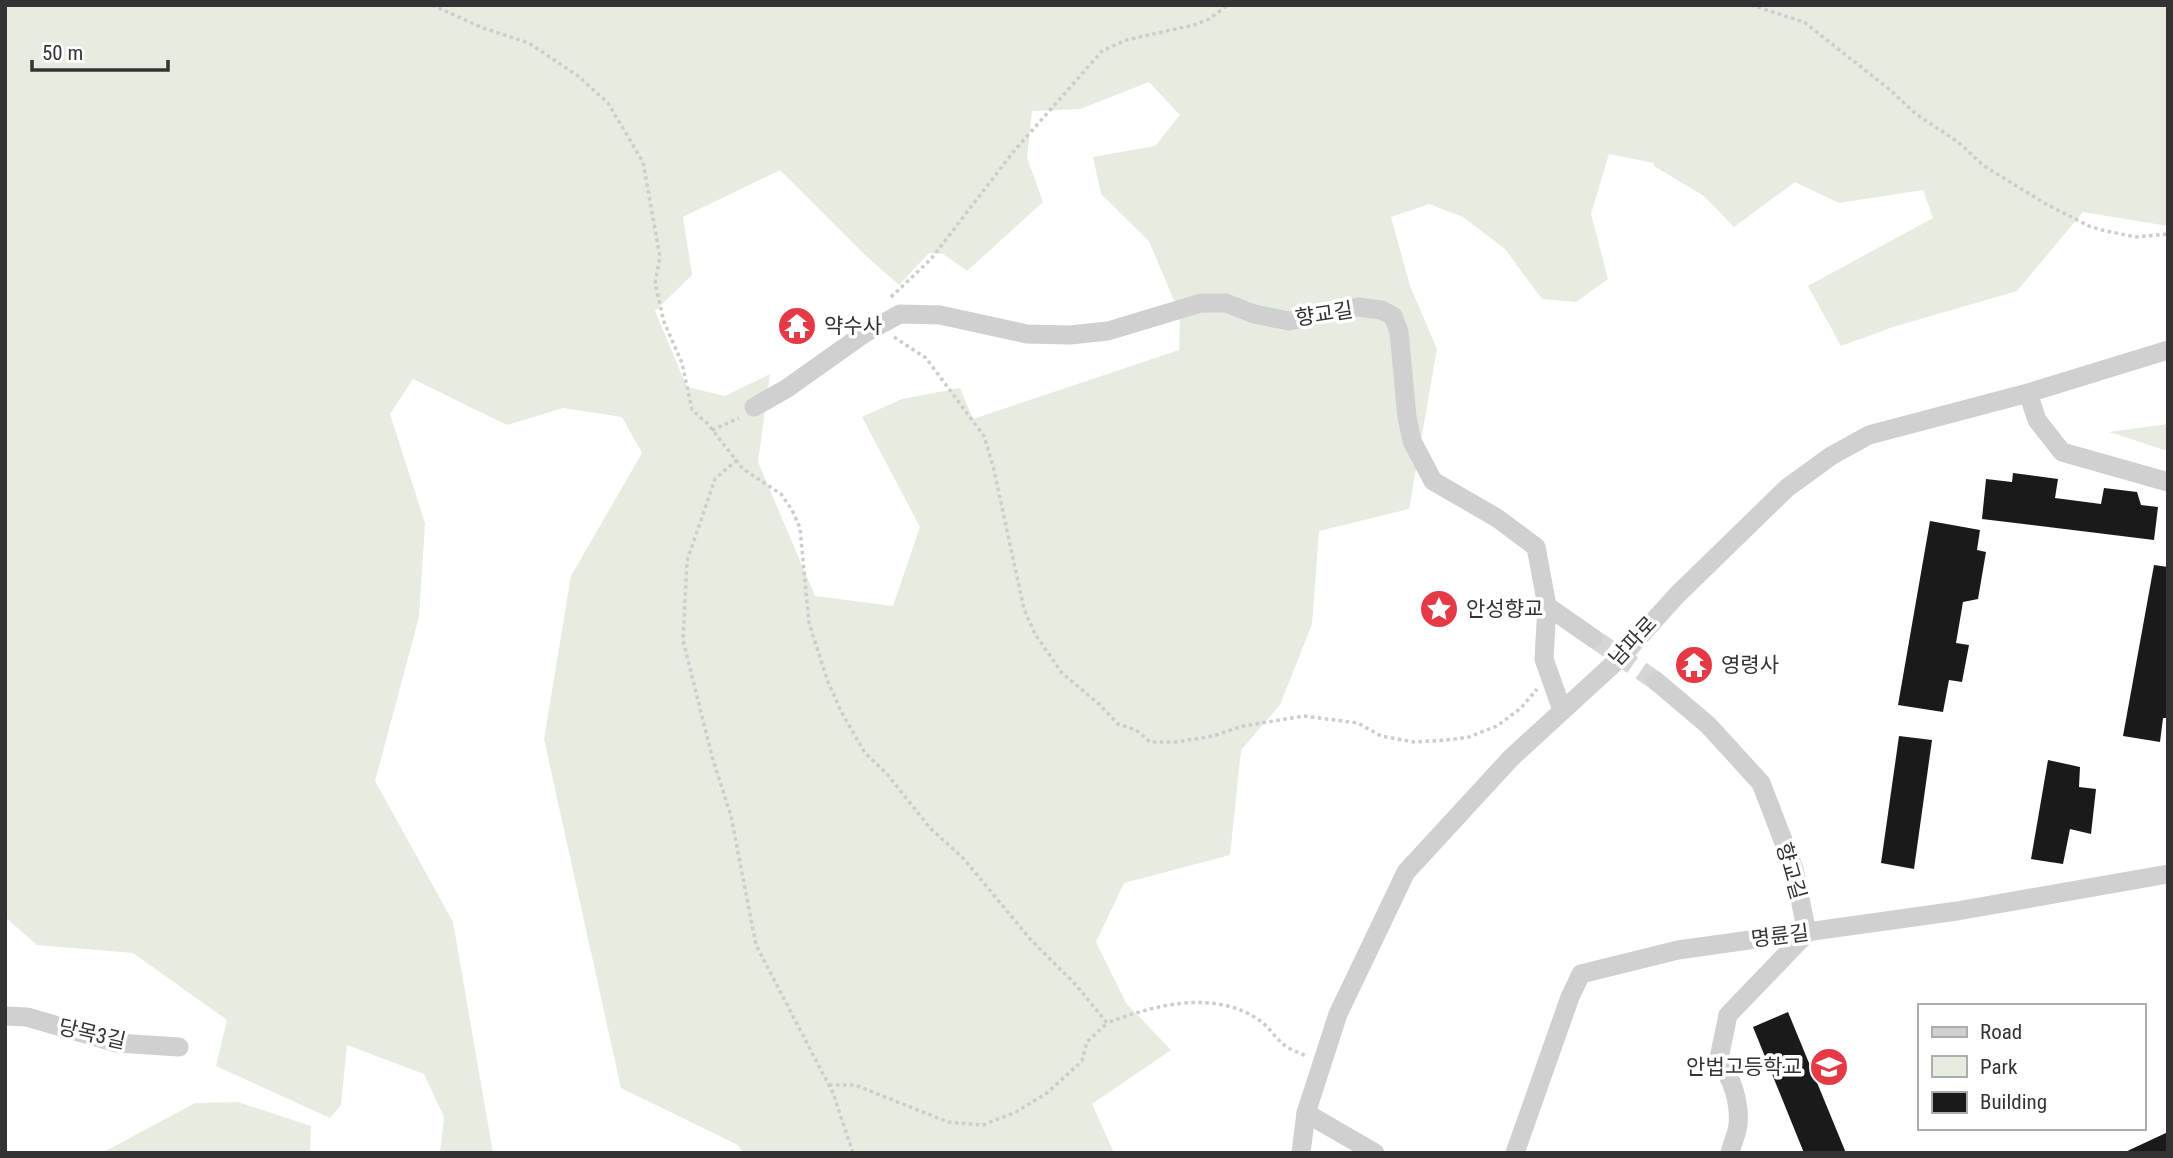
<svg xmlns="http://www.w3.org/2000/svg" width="2173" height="1158" font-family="'Roboto Condensed','Noto Sans KR',sans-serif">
	<rect width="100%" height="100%" fill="#fff"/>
	<!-- green -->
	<g fill="#e6ecdf" fill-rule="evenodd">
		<path d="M 5,5 L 2168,5 L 2168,226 L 2083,212 L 2017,291 L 1893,327 L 1841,346 L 1808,286 L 1933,218 L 1923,190 L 1839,203 L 1795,182 L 1734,227 L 1704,196 L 1654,166 L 1654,163 L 1609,154 L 1591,214 L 1608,279 L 1576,302 L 1542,299 L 1505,249 L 1463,217 L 1429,204 L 1391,217 L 1410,286 L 1437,349 L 1409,509 L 1319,531 L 1312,624 L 1280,705 L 1241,750 L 1230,855 L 1124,883 L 1096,942 L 1126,1003 L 1171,1050 L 1092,1104 L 1114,1153 L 743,1153 L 738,1145 L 621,1088 L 544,739 L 571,576 L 642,453 L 622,417 L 563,408 L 507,425 L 413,379 L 390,414 L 425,523 L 419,617 L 375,781 L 453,922 L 493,1153 L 440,1153 L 444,1117 L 424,1074 L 347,1045 L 341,1105 L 330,1118 L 216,1066 L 227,1020 L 133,953 L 37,945 L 5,917 ZM 1149,82 L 1180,115 L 1155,146 L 1093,157 L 1101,194 L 1149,241 L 1180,315 L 1179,350 L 973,419 L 960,388 L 902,399 L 862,417 L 920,527 L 893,606 L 815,596 L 758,462 L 770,374 L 725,396 L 687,387 L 655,311 L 692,275 L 683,217 L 780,170 L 865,255 L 899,285 L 929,253 L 943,254 L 967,271 L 1043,202 L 1027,158 L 1032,111 L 1080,109 Z"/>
		<path d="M 2168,424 L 2168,451 L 2109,432 Z"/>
		<path d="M 238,1102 L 311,1126 L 310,1153 L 102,1153 L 195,1103 Z"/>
	</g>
	<!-- building -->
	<g fill="#1a1a1a">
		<path d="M 2013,473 L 2058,479 L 2055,498 L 2101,504 L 2104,488 L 2137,492 L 2141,505 L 2158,507 L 2154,540 L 1982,519 L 1986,479 L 2012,482 Z"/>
		<path d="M 1930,521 L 1980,530 L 1977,550 L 1986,552 L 1978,599 L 1963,602 L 1956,643 L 1969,645 L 1962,682 L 1949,680 L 1943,712 L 1898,705 Z"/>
		<path d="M 2154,565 L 2168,567 L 2168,718 L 2163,718 L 2160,742 L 2123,736 Z"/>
		<path d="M 1899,736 L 1932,740 L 1914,869 L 1881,863 Z"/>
		<path d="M 2048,760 L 2080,767 L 2079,787 L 2096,789 L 2091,834 L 2070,829 L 2063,864 L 2031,859 Z"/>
		<path d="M 1788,1012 L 1846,1153 L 1804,1153 L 1753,1027 Z"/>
		<path d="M 2168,1132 L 2168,1153 L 2123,1153 Z"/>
	</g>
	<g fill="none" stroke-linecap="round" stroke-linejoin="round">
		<!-- minor-tunnel -->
		<path stroke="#d6d6d6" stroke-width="19" stroke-dasharray="19 10" stroke-linecap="butt" d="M 1593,638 L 1656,681"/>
		<!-- path -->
		<g stroke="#cdcdcd" stroke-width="3.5" stroke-dasharray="3.5 3.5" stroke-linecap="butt">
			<path d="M 432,5 L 483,28 L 529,43 L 578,76 L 608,103 L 643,162 L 660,257 L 655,283 L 664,322 L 682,363 L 692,410 L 707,423 L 743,469 L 781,494 L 792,510 L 800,528 L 809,623 L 828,682 L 842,713 L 865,753 L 887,774 L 930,828 L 963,858 L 1031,940 L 1077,986 L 1107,1023 C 1154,1005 1214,989 1259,1020 C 1268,1026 1274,1036 1282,1043 C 1288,1049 1298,1052 1306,1056"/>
			<path d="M 1751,5 L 1804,22 L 1889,89 L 1916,114 L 1958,142 L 1984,166 L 2046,204 L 2089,226 L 2102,230 L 2135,237 L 2168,234"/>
			<path d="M 891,297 L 931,259 L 1014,151 L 1102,51 L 1126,40 L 1194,25 L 1209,19 L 1228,5"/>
			<path d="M 894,337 L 926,358 L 984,436 L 993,466 L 1024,609 L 1035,634 L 1062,673 L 1099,704 L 1118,724 L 1136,730 L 1150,742 L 1176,742 L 1213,736 L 1243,726 L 1304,716 L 1358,723 L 1381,736 L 1414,742 L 1447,740 L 1469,737 L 1497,726 L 1521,708 L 1537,689"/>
			<path d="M 712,430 L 739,418"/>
			<path d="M 737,460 L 715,479 L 687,561 L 683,640 L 713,760 L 731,816 L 756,945 L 833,1093 L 853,1153"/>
			<path d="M 829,1085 L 855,1085 L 948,1122 L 983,1125 L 1016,1112 L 1047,1093 L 1082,1061 L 1087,1042 L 1106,1024"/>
		</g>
		<!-- minor -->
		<g stroke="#d0d0d0" stroke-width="19">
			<path d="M 2028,393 L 2037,420 L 2062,452 L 2168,482"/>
			<path d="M 754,407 L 786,389 L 865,333 L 900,314 L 940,315 L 1027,334 L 1070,335 L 1108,331 L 1201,303 L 1226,303 L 1254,314 L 1289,321 L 1358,307 L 1381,310 L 1393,316 L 1399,332 L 1407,417 L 1412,441 L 1433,481 L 1497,518 L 1536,547 L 1547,606 L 1593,638"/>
			<path d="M 1547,606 L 1544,659 L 1562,710"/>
			<path d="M 1656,681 L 1708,725 L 1761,783 L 1794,869 L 1807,933"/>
			<path d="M 5,1016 L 27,1017 L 117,1043 L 179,1047"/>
			<path d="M 1306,1113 L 1375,1153"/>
			<path d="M 1301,1153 L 1306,1113 L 1338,1014 L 1406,872 L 1511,758 L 1622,656 L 1677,595 L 1787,488 L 1831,456 L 1869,435 L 2028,393 L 2168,350"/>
			<path d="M 1515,1153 L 1570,997 L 1581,974 L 1678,950 L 1957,911 L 2168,874"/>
			<path d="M 1730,1153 C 1732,1144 1737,1134 1738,1125 C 1740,1106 1733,1075 1718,1063 L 1728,1015 L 1807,933"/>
		</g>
	</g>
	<!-- icons -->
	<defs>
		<symbol id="temple-disc" viewBox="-11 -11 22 22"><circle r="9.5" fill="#e63946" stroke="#fff"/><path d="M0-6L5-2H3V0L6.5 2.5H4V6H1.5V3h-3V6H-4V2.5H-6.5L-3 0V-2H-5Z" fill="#fff"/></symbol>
		<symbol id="sight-disc" viewBox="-11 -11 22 22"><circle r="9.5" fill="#e63946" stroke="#fff"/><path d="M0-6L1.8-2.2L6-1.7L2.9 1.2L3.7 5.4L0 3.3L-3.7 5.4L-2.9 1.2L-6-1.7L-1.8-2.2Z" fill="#fff"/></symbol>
		<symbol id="school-disc" viewBox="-11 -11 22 22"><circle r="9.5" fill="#e63946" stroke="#fff"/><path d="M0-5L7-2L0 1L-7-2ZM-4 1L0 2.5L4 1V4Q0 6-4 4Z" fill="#fff"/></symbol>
	</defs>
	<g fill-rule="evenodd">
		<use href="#temple-disc" x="775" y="304" width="44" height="44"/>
		<use href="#sight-disc" x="1417" y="587" width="44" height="44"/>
		<use href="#temple-disc" x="1672" y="643" width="44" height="44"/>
		<use href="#school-disc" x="1807" y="1045" width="44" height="44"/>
	</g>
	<g text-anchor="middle" stroke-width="7" stroke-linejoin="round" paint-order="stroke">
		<!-- street labels -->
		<g font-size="21" fill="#333" stroke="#fff">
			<text transform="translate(1324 314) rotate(-9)" y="7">향교길</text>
			<text transform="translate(1633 641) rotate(-47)" y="7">남파로</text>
			<text transform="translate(1791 871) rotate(74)" y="7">향교길</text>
			<text transform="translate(1780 936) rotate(-7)" y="7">명륜길</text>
			<text transform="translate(92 1034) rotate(13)" y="7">당목3길</text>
		</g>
		<!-- poi labels -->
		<g font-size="21" fill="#333" stroke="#fff" text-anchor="start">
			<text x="824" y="333">약수사</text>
			<text x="1466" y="616">안성향교</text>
			<text x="1721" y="672">영령사</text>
			<text x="1802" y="1074" text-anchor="end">안법고등학교</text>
		</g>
	</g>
	<!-- border -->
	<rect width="2173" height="1158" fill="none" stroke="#333333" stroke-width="14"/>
	<!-- legend -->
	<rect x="1918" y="1004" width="228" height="126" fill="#ffffff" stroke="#adadad" stroke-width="2"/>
	<rect x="1932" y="1027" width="35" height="10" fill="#d0d0d0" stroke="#adadad" stroke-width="2"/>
	<text x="1980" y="1039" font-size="21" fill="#333333">Road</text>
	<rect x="1932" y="1056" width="35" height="21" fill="#e6ecdf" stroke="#adadad" stroke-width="2"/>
	<text x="1980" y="1074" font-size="21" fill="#333333">Park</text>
	<rect x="1932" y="1092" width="35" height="21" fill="#1a1a1a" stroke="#adadad" stroke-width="2"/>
	<text x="1980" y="1109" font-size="21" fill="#333333">Building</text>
	<!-- scale -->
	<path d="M32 60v10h136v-10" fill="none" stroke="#333333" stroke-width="3.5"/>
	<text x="42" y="60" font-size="21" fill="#333333" stroke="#ffffff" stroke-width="5" paint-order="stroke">50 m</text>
</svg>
